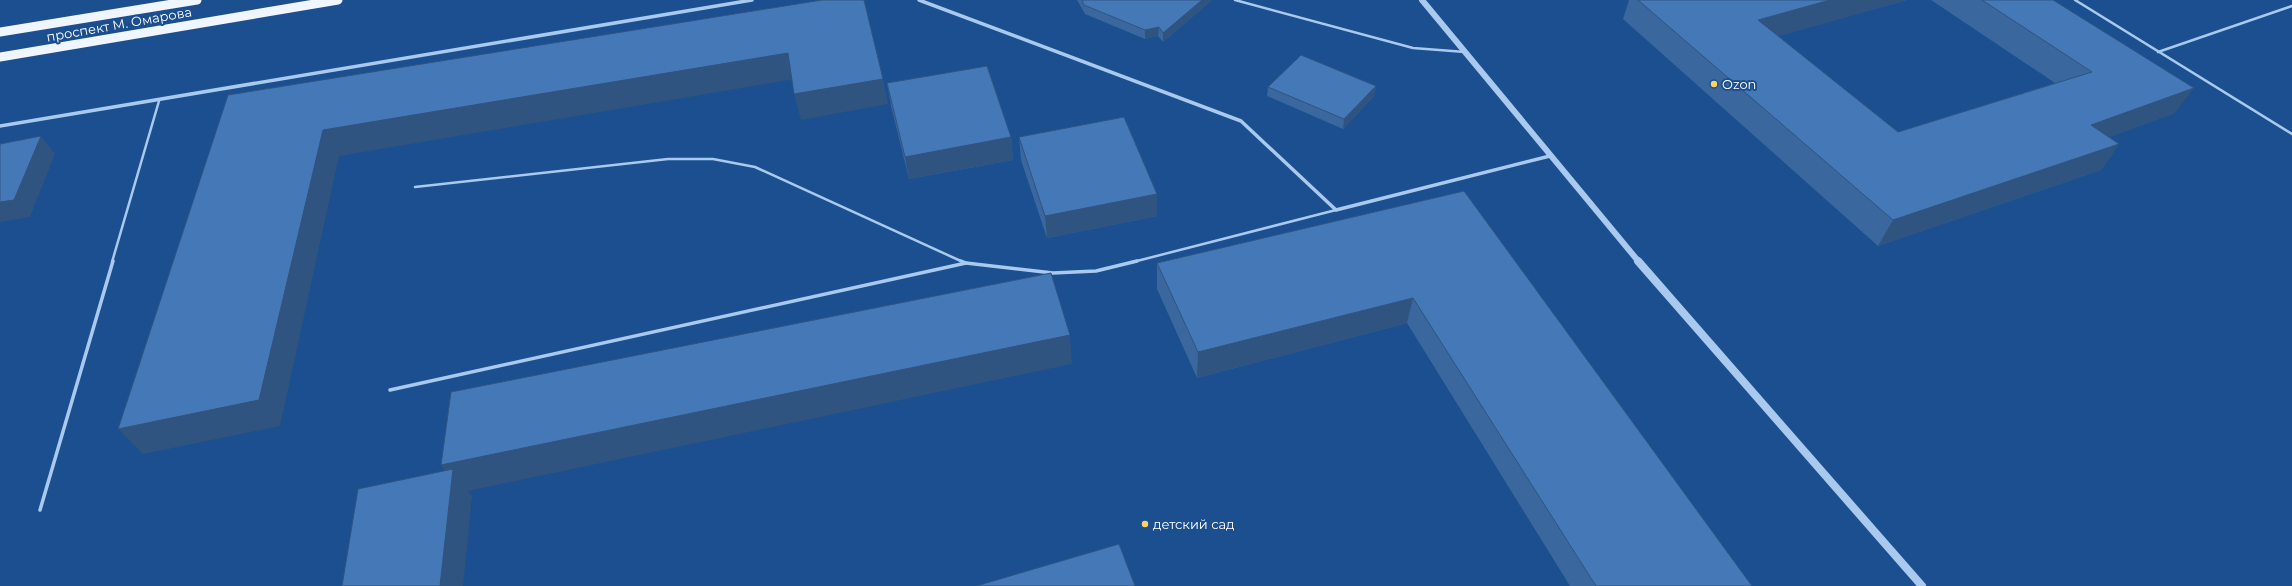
<svg xmlns="http://www.w3.org/2000/svg" width="2292" height="586" font-family="Montserrat,sans-serif">
	<rect width="100%" height="100%" fill="#1b4f8f"/>
	<g fill="none" stroke-linecap="round" stroke-linejoin="round">
		<!-- service-far1 -->
		<g stroke="#a9c9ee" stroke-width="2.5">
			<path d="M 1235,0 L 1413,48 L 1465,52"/>
			<path d="M 2075,0 L 2292,134"/>
			<path d="M 2158,52 L 2292,6"/>
			<path d="M 415,187 L 668,159 L 713,159 L 755,167 L 963,262"/>
			<path d="M 112,262 L 159,101"/>
			<path d="M 1133,262 L 1336,210"/>
		</g>
		<!-- service -->
		<g stroke="#a9c9ee" stroke-width="3.5">
			<path d="M 961,261 L 966,263 L 1053,273 L 1096,271 L 1137,261"/>
			<path d="M 390,390 L 966,263"/>
			<path d="M 40,510 L 113,261"/>
		</g>
		<!-- minor -->
		<g stroke="#a9c9ee" stroke-width="3.5">
			<path d="M 919,0 L 1241,121 L 1336,210 L 1550,156"/>
			<path d="M 0,126 L 752,0"/>
		</g>
		<!-- tertiary-far1 -->
		<path stroke="#a9c9ee" stroke-width="6" d="M 1422,0 L 1639,262"/>
		<!-- tertiary -->
		<path stroke="#a9c9ee" stroke-width="8" d="M 1638,261 L 1922,586"/>
		<!-- primary -->
		<g stroke="#f0f6ff" stroke-width="9">
			<path d="M 0,32 L 197,0"/>
			<path d="M 0,57 L 338,0"/>
		</g>
	</g>
	<!-- wall -->
	<g fill="#3a679d">
		<path d="M 1077,0 L 1212,0 L 1163,42 L 1158,36 L 1145,39 L 1085,14 Z"/>
		<path d="M 1629,0 L 1907,0 L 1778,36 L 1898,132 L 2055,83 L 1931,0 L 2053,0 L 2175,113 L 2109,137 L 2119,144 L 2101,170 L 1878,246 L 1623,19 Z"/>
		<path d="M 887,83 L 1011,137 L 1013,160 L 909,179 L 891,106 Z"/>
		<path d="M 1376,86 L 1374,96 L 1343,129 L 1267,96 L 1268,87 Z"/>
		<path d="M 1019,137 L 1157,216 L 1047,238 L 1021,160 Z"/>
		<path d="M 1464,191 L 1752,586 L 1570,586 L 1407,323 L 1197,378 L 1157,289 L 1157,263 Z"/>
	</g>
	<!-- shaded-wall -->
	<g fill="#305480">
		<path d="M 1202,0 L 1212,0 L 1163,42 L 1163,33 Z"/>
		<path d="M 1830,0 L 1907,0 L 1747,45 L 1758,20 Z"/>
		<path d="M 1159,27 L 1158,36 L 1145,39 L 1145,30 Z"/>
		<path d="M 788,53 L 795,79 L 339,156 L 280,426 L 143,454 L 118,429 L 323,130 Z"/>
		<path d="M 883,79 L 888,104 L 801,120 L 794,94 Z"/>
		<path d="M 1376,86 L 1374,96 L 1343,129 L 1344,119 Z"/>
		<path d="M 2194,88 L 2175,113 L 2074,150 L 2091,125 Z"/>
		<path d="M 41,136 L 55,154 L 30,217 L 0,222 L 0,202 Z"/>
		<path d="M 1011,137 L 1013,160 L 909,179 L 905,157 Z"/>
		<path d="M 2119,144 L 2101,170 L 1878,246 L 1893,220 Z"/>
		<path d="M 1157,194 L 1157,216 L 1047,238 L 1045,216 Z"/>
		<path d="M 1413,298 L 1407,323 L 1197,378 L 1198,352 Z"/>
		<path d="M 1070,335 L 1072,364 L 468,491 L 472,496 L 463,586 L 440,586 L 451,480 L 441,465 Z"/>
	</g>
	<!-- building -->
	<g fill="#4478b7" stroke="#305480">
		<path d="M 822,0 L 864,0 L 883,79 L 794,94 L 788,53 L 323,130 L 259,400 L 118,429 L 228,95 Z"/>
		<path d="M 1082,0 L 1202,0 L 1163,33 L 1159,27 L 1145,30 L 1084,5 Z"/>
		<path d="M 1638,0 L 1830,0 L 1758,20 L 1898,132 L 2092,72 L 1982,0 L 2053,0 L 2194,88 L 2091,125 L 2119,144 L 1893,220 Z"/>
		<path d="M 1301,55 L 1376,86 L 1344,119 L 1268,87 Z"/>
		<path d="M 987,66 L 1011,137 L 905,157 L 887,83 Z"/>
		<path d="M 1124,117 L 1157,194 L 1045,216 L 1019,137 Z"/>
		<path d="M 41,136 L 14,200 L 0,202 L 0,144 Z"/>
		<path d="M 1464,191 L 1752,586 L 1596,586 L 1413,298 L 1198,352 L 1157,263 Z"/>
		<path d="M 1051,273 L 1070,335 L 441,465 L 451,392 Z"/>
		<path d="M 453,469 L 440,586 L 342,586 L 358,489 Z"/>
		<path d="M 1119,544 L 1135,586 L 976,586 Z"/>
	</g>
	<!-- markers -->
	<g fill="#ffd166" stroke="#1b4f8f" stroke-width="1.5">
		<circle cx="1714" cy="84" r="4"/>
		<circle cx="1145" cy="524" r="4"/>
	</g>
	<g text-anchor="middle" stroke-width="4" stroke-linejoin="round" paint-order="stroke">
		<!-- street labels -->
		<g font-size="13" fill="#fff" stroke="#1b4f8f">
			<text transform="translate(119 24) rotate(-10)" y="5">проспект М. Омарова</text>
		</g>
		<!-- poi labels -->
		<g font-size="13" fill="#fff" stroke="#1b4f8f" text-anchor="start">
			<text x="1722" y="89">Ozon</text>
			<text x="1153" y="529">детский сад</text>
		</g>
	</g>
</svg>
